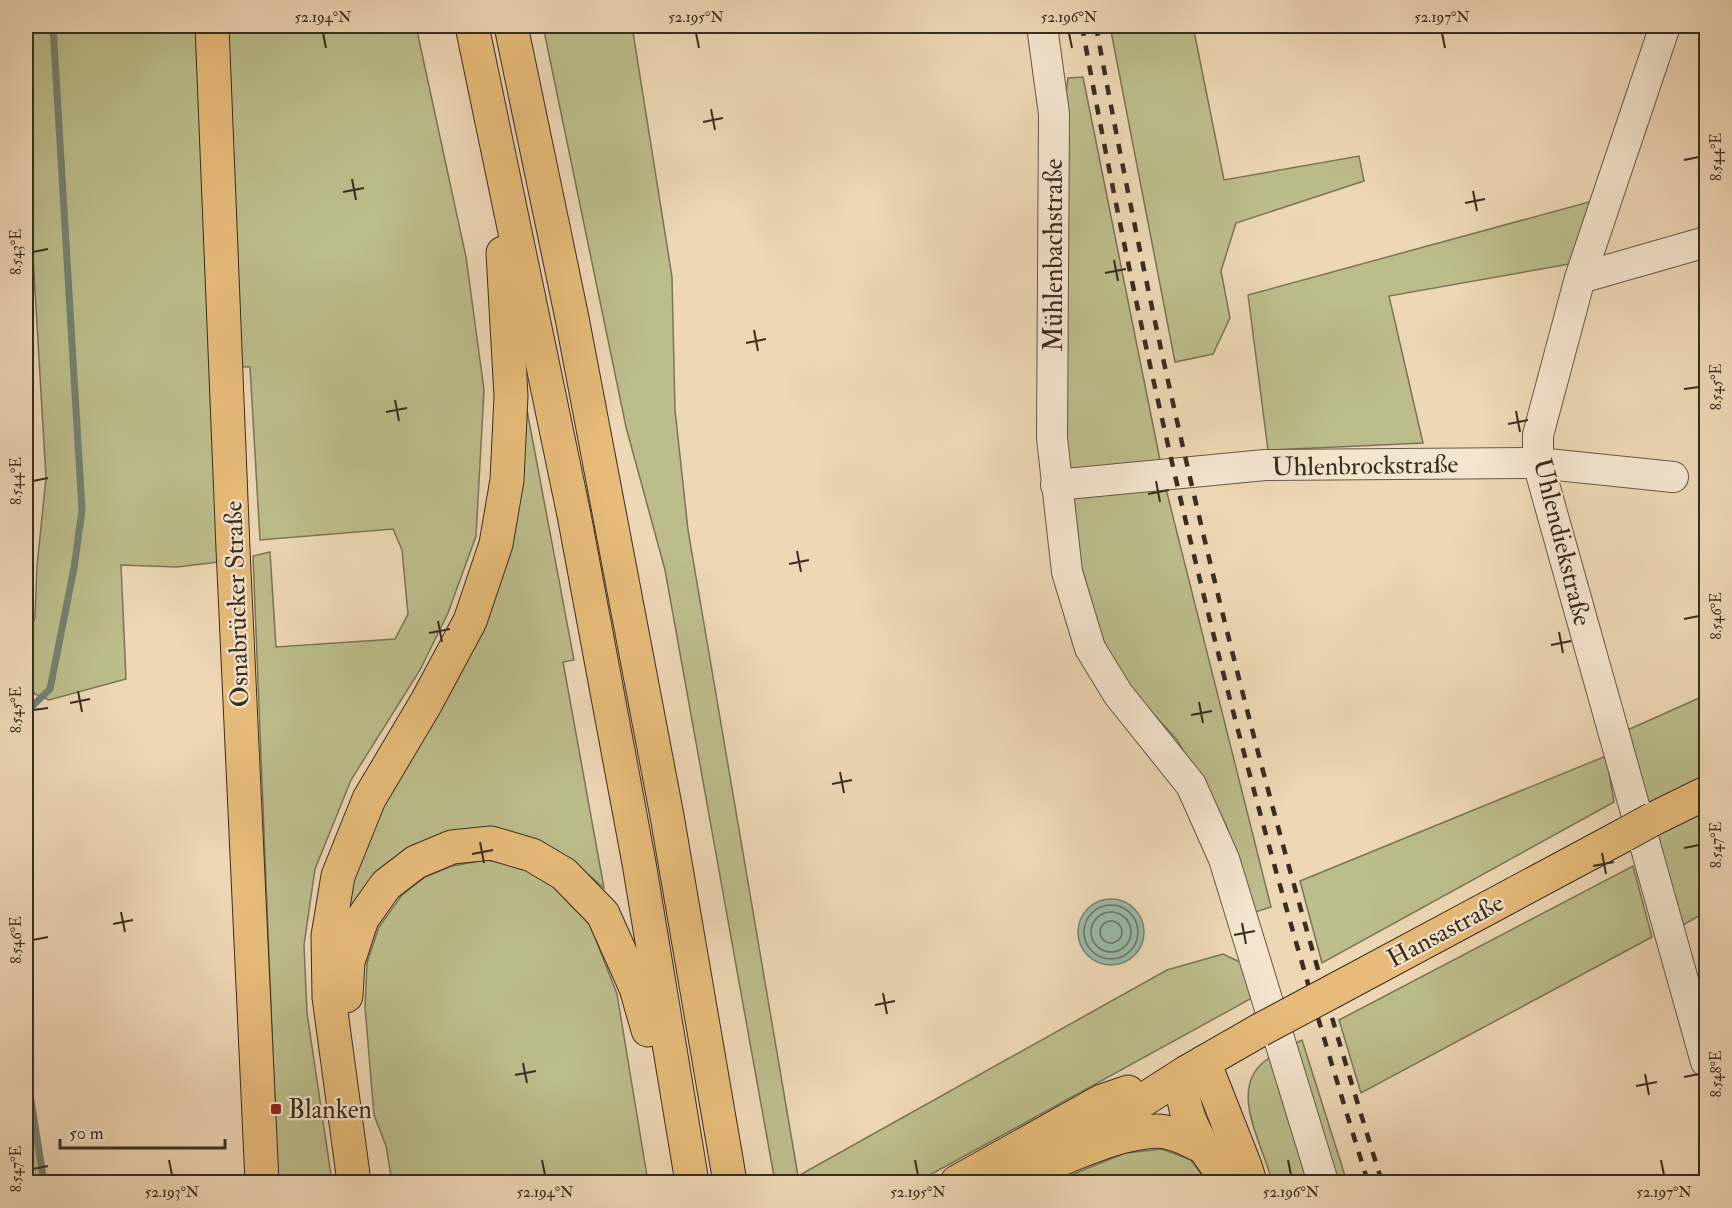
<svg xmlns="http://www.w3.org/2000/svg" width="1732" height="1208" font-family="'IM FELL Double Pica',serif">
	<rect width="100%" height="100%" fill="#eed7b5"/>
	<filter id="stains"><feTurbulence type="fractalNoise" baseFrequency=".00333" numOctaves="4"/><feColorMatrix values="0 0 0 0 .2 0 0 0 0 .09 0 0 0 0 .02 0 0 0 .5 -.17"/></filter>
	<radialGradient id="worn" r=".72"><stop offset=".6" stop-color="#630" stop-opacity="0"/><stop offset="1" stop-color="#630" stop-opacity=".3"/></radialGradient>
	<!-- green -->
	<g fill="#bcbd8b" stroke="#7a7556" stroke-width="1.5">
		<path d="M 26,26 L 416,26 L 466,257 L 484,390 L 476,536 L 448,613 L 420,670 L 351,780 L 315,869 L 304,945 L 307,1013 L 332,1182 L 278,1182 L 253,556 L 270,552 L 276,647 L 395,639 L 408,614 L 402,550 L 393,529 L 260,540 L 250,367 L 215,366 L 218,562 L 177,567 L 121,565 L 126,679 L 49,700 L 35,694 L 26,679 L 26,649 L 35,617 L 37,566 L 46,478 L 26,136 Z"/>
		<path d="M 543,26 L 632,26 L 672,277 L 675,410 L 688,530 L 798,1176 L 1167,970 L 1223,954 L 1242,963 L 1252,998 L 917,1182 L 775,1182 L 665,570 L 626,427 Z"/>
		<path d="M 1110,26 L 1193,26 L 1224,180 L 1359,156 L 1364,181 L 1236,223 L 1221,271 L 1230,318 L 1213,354 L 1175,362 Z"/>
		<path d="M 1083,77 L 1165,485 L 1271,907 L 1255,912 L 1226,825 L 1177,740 L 1123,680 L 1102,639 L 1078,555 L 1066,429 L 1065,102 L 1068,78 Z"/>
		<path d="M 1596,200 L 1575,263 L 1389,296 L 1423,443 L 1268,450 L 1248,295 Z"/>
		<path d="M 526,405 L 574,660 L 563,662 L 604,888 L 577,865 L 454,837 L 342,947 L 347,877 L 430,715 Z"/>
		<path d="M 1706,695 L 1706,912 L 1683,925 L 1623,732 Z"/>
		<path d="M 1606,756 L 1614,802 L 1322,963 L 1300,881 Z"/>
		<path d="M 486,860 L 517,865 L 550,883 L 590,925 L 617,994 L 648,1182 L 392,1182 L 386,1146 L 374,1115 L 365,1007 L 367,963 L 379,927 L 402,895 L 425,877 L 452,866 Z"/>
		<path d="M 1633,866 L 1652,937 L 1361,1093 L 1339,1020 Z"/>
		<path d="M 1302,1040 L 1347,1182 L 1272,1182 C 1264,1146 1227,1090 1265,1061 C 1276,1052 1290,1047 1302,1040 Z"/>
		<path d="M 26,1085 L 42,1182 L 26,1182 Z"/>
		<path d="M 1162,1149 L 1191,1160 L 1207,1182 L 1054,1182 L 1125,1153 Z"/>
	</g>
	<!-- water -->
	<circle fill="#9bbaa8" stroke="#738272" stroke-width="1.5" cx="1111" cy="932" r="33"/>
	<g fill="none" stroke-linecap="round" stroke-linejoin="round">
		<!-- shore -->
		<g stroke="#6a7464" stroke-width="1.5">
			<circle cx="1111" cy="932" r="27"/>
			<circle cx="1111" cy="932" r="20"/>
			<circle cx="1111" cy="932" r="11"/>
		</g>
		<!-- stream -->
		<g stroke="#738272" stroke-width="7">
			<path d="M 26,712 L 50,689 L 74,568 L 82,510 L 53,26"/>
			<path d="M 26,1069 L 44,1182"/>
		</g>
		<defs>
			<g id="minor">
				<path d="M 1042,26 L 1054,114 L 1052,438 L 1067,572 L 1090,648 L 1118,694 L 1191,785 L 1224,859 L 1323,1182"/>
				<path d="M 1665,26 L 1580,278 L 1538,435 L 1538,463 L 1706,1062"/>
				<path d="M 1580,278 L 1706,242"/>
				<path d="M 1056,485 L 1265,465 L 1538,463 L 1673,477"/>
			</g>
			<g id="major">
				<path d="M 212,26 L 233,549 L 262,1182"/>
				<path d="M 1653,819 L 1706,793"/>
				<path d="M 1335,990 L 1624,835"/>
				<path d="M 957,1182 L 1102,1101 L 1128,1092"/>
				<path d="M 1015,1182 L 1187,1072 L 1260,1030"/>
			</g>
			<g id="highway">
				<path d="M 472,26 L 574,515 L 639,863 L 692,1182"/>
				<path d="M 511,26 L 572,318 L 667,816 L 730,1182"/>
				<path d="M 346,996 L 348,962 L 362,919 L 386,885 L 416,862 L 452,847 L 491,843 L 532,855 L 564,874 L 603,914 L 636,988 L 648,1030"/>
				<path d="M 1204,1062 L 1245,1166 L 1250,1182"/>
				<path d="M 1187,1072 C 1186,1081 1183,1091 1184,1100 C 1189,1131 1211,1158 1229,1182"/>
				<path d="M 1041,1167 C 1077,1153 1117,1133 1156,1131 C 1172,1131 1189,1140 1203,1147"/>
				<path d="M 354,1182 L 329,997 L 328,936 L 338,876 L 369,799 L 426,703 L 470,621 L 496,544 L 507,480 L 511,396 L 503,253"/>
			</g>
		</defs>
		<!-- minor casing -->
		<use href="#minor" stroke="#665845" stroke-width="32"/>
		<!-- major casing -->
		<use href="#major" stroke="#382d20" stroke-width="35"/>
		<!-- highway casing -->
		<use href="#highway" stroke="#382d20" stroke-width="35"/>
		<!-- minor -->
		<use href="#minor" stroke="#f4e5cf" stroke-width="30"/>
		<!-- major -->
		<use href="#major" stroke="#e7bc7a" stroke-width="33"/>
		<!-- highway -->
		<use href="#highway" stroke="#e7bc7a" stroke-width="33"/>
		<!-- rail -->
		<g stroke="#382d20" stroke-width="4.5" stroke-dasharray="10 10" stroke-linecap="butt">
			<path d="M 1082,26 C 1153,417 1249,803 1368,1182"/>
			<path d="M 1096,26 C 1168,417 1263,803 1382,1182"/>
		</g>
		<defs>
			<g id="major-bridge">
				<path d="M 1624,835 L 1653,819"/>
				<path d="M 1260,1030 L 1335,990"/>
			</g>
		</defs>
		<!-- major-bridge casing -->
		<use href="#major-bridge" stroke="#382d20" stroke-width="35" stroke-linecap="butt"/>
		<!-- major-bridge -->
		<use href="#major-bridge" stroke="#e7bc7a" stroke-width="33"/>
	</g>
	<!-- ticks -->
	<path fill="none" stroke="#382d20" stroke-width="2" d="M 323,33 L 326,48M 696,33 L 699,48M 1069,33 L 1072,48M 1442,33 L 1445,48M 711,109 L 715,130M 703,122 L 723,118M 1684,160 L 1699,157M 352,179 L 356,200M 1473,191 L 1477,211M 343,192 L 364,188M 1465,203 L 1485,199M 33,252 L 48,249M 1114,260 L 1118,281M 1105,273 L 1126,269M 754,330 L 758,351M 746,343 L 766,339M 1684,389 L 1699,387M 395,400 L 399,421M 1516,411 L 1520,432M 386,412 L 407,408M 1508,424 L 1528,420M 33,481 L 48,478M 1156,481 L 1160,502M 1148,494 L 1169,490M 797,551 L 801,572M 789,564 L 809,560M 1684,619 L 1699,616M 438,621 L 442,642M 1559,632 L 1563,653M 429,633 L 450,629M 1551,645 L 1571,641M 78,691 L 82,712M 1199,702 L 1203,723M 70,703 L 90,699M 33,710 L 48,708M 1191,715 L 1212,711M 840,772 L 844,793M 832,784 L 852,780M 480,842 L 484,863M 1684,848 L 1699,845M 1602,853 L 1606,874M 472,854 L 493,850M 1593,866 L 1614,862M 121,912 L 125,932M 1242,923 L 1246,944M 113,924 L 133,920M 1234,935 L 1255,931M 33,940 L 48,937M 883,993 L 887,1014M 875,1005 L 895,1001M 523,1063 L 527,1083M 1645,1074 L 1649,1095M 515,1075 L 536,1071M 1684,1077 L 1699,1074M 1636,1086 L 1657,1082M 169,1160 L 172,1175M 542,1160 L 545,1175M 915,1160 L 918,1175M 1288,1160 L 1291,1175M 1661,1160 L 1664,1175M 33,1169 L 48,1166"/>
	<!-- markers -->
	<rect fill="#8f2418" stroke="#f4e5cf" stroke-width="2" x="270" y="1103" width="12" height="12" rx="3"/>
	<g text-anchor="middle" stroke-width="4.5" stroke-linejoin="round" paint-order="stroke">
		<!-- street labels -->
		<g font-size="26" fill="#382d20" stroke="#f4e5cf">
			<text transform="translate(1053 255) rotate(-90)" y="9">Mühlenbachstraße</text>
			<text transform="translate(1365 465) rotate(-1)" y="9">Uhlenbrockstraße</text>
			<text transform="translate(1563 542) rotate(76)" y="9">Uhlendiekstraße</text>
			<text transform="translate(236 604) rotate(-92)" y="9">Osnabrücker Straße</text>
			<text transform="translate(1445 930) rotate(-28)" y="9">Hansastraße</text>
		</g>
		<!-- poi labels -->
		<g font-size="26" fill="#382d20" stroke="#f4e5cf" text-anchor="start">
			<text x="288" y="1118">Blanken</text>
		</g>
	</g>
	<!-- margin -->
	<rect width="1732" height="1208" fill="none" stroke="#eed7b5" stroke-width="66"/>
	<!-- scale -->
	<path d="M60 1139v9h165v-9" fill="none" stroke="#382d20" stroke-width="3"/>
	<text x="69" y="1139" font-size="18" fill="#382d20" stroke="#f4e5cf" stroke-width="4.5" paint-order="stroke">50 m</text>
	<rect x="33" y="33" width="1666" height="1142" fill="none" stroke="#382d20" stroke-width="2"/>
	<g font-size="15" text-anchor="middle" fill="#382d20">
		<text x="323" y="22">52.194°N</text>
		<text x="696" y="22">52.195°N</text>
		<text x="1069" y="22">52.196°N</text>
		<text x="1442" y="22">52.197°N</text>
		<text transform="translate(1716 157) rotate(-90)" y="5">8.544°E</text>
		<text transform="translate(16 252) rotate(-90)" y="5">8.543°E</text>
		<text transform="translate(1716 387) rotate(-90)" y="5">8.545°E</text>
		<text transform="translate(16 481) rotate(-90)" y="5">8.544°E</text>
		<text transform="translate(1716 616) rotate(-90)" y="5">8.546°E</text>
		<text transform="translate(16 710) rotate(-90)" y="5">8.545°E</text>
		<text transform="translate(1716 845) rotate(-90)" y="5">8.547°E</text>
		<text transform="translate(16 940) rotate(-90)" y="5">8.546°E</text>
		<text transform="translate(1716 1074) rotate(-90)" y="5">8.548°E</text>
		<text transform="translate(16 1169) rotate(-90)" y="5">8.547°E</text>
		<text x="172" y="1197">52.193°N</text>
		<text x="545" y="1197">52.194°N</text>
		<text x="918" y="1197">52.195°N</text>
		<text x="1291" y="1197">52.196°N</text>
		<text x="1664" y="1197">52.197°N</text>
	</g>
	<rect width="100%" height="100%" filter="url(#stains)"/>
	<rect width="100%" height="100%" fill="url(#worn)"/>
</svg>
